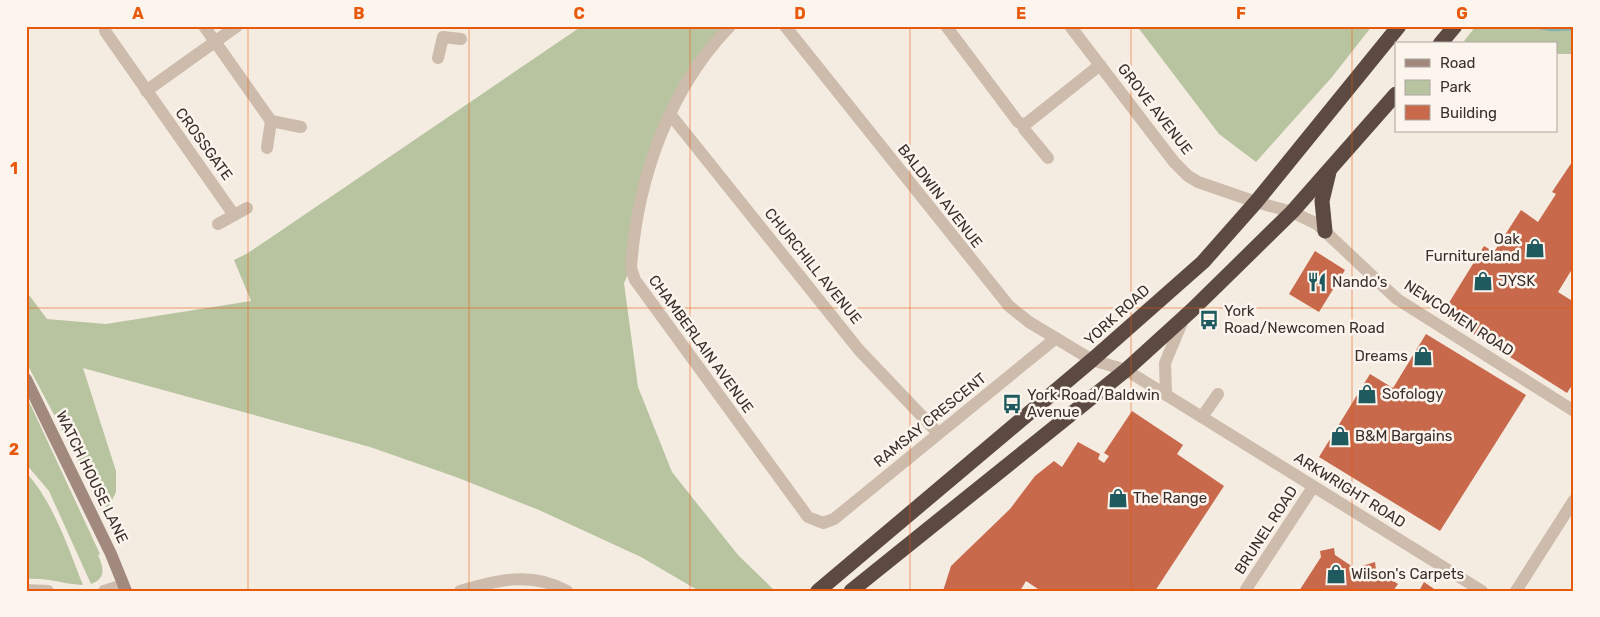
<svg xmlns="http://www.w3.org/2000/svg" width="1600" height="617" font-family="Rubik,sans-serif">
	<rect width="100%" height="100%" fill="#f4ebe1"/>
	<!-- green -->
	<g fill="#b8c4a0">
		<path d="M 582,26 L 732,26 L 670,114 L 657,145 L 631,268 L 624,283 L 638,387 L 672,472 L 738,555 L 775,591 L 699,591 L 641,557 L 539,510 L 456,477 L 370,447 L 83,368 L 116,471 L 116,492 L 108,509 L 101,503 L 26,362 L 26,291 L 47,319 L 106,324 L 251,301 L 234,260 L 248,253 Z"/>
		<path d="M 1137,26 L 1372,26 L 1332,77 L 1256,162 L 1219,134 Z"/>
		<path d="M 1476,26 L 1574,26 L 1574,54 L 1556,54 L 1556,44 L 1470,44 L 1464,41 Z"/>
		<path d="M 26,395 L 100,554 L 98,555 C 104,568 106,579 91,584 L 49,491 L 26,464 Z"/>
		<path d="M 26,472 C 54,504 67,545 83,585 C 63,584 46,577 26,579 Z"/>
	</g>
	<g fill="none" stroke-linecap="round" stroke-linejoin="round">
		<!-- stream -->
		<path stroke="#7fb0b2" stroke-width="4.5" d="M 1534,26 L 1552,29 L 1574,28"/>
	</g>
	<!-- building -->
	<g fill="#c8694b">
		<path d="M 1572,162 L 1574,163 L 1574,266 L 1558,292 L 1574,302 L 1574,382 L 1567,393 L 1442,314 L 1484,246 L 1494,252 L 1521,210 L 1538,222 L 1556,194 L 1552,192 Z"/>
		<path d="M 1315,251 L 1345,270 L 1319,312 L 1289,294 Z"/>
		<path d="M 1426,334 L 1526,395 L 1440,531 L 1319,457 L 1370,374 L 1393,388 Z"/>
		<path d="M 1132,411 L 1183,445 L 1177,454 L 1224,486 L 1155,591 L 1041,591 L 1026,581 L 1020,591 L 943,591 L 951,566 L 1010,509 L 1035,476 L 1054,461 L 1062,467 L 1078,442 L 1100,454 L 1098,459 L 1104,463 L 1109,456 L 1104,453 Z"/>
		<path d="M 1334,548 L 1335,555 L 1362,573 L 1362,566 L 1375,562 L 1376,570 L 1398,584 L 1393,591 L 1299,591 L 1321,557 L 1320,551 Z"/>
		<path d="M 1424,582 L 1437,591 L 1419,591 Z"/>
	</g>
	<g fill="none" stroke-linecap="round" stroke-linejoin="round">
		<!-- street -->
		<g stroke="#cdbbac" stroke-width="12">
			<path d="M 204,26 L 271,121"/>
			<path d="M 730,26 C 668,90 637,181 631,268 L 635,280 L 808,517 L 823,523 L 834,519 L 1056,338"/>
			<path d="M 785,26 L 1009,306 L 1029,322 L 1092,360 L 1126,370 L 1482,591"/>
			<path d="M 946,26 L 1018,122 L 1023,124"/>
			<path d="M 1070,26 L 1174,162 L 1188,176 L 1198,182 L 1256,202 L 1292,212 L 1317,224 L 1397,299 L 1574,411"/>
			<path d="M 105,31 L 234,215"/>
			<path d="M 438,58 L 443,37 L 461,39"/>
			<path d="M 146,91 L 237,26"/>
			<path d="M 670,114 L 859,350 L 938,433"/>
			<path d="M 1023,124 L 1027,123 L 1100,65"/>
			<path d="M 1023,124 L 1024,129 L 1048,158"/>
			<path d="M 267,148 L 271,121 L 301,127"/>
			<path d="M 218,224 L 247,208"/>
			<path d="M 1166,395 L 1165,363 L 1183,320"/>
			<path d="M 1202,417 L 1218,394"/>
			<path d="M 26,590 L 48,591"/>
			<path d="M 104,591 L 123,585"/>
			<path d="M 460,591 C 497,580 532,571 567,591"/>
			<path d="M 1245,591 L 1313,487"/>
			<path d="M 1516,591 L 1574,500"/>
		</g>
		<!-- secondary -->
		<path stroke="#a18a7d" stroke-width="12" d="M 26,379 L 111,554 L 126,591"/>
		<!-- highway -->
		<g stroke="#5c4a42" stroke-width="15">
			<path d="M 1440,44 L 1455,26"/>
			<path d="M 1325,231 L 1322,201 L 1329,172"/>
			<path d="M 818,591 L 1092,360 L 1203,262 L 1256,202 L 1399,26"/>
			<path d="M 851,591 L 1126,370 L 1192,310 L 1292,212 L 1396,94"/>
		</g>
	</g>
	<!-- grid -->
	<path fill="none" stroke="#e8590c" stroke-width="1" stroke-opacity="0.55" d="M 248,26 L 248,591M 469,26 L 469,591M 690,26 L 690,591M 910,26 L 910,591M 1131,26 L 1131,591M 1352,26 L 1352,591M 26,308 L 1574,308"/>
	<!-- icons -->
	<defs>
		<symbol id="shop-bare" viewBox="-9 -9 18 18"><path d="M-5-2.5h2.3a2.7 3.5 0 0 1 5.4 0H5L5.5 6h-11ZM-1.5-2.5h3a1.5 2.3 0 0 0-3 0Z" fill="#1f5a5e" stroke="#fbf5ee" stroke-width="2.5" paint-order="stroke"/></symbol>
		<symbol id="restaurant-bare" viewBox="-9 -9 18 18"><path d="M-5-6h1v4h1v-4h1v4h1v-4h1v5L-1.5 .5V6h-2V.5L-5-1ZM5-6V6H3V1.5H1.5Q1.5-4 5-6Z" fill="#1f5a5e" stroke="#fbf5ee" stroke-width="2.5" paint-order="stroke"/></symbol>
		<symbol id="bus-bare" viewBox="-9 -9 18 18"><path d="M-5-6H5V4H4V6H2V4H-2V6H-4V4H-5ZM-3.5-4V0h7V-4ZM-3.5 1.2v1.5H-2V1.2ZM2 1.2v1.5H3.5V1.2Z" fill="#1f5a5e" stroke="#fbf5ee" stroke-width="2.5" paint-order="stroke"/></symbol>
	</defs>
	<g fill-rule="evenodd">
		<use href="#shop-bare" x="1521" y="234" width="28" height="28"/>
		<use href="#shop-bare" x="1469" y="267" width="28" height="28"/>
		<use href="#restaurant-bare" x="1303" y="268" width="28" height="28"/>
		<use href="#bus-bare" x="1195" y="306" width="28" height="28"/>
		<use href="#shop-bare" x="1409" y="342" width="28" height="28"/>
		<use href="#shop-bare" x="1353" y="380" width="28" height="28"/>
		<use href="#bus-bare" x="998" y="390" width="28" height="28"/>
		<use href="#shop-bare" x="1326" y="422" width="28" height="28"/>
		<use href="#shop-bare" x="1104" y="484" width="28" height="28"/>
		<use href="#shop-bare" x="1322" y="560" width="28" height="28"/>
	</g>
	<g text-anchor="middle" stroke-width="5" stroke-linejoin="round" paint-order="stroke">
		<!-- street labels -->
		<g font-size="15" fill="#3b302b" stroke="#fbf5ee">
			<text transform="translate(1155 109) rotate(52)" y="5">GROVE AVENUE</text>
			<text transform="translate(204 144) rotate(54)" y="5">CROSSGATE</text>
			<text transform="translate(940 196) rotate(52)" y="5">BALDWIN AVENUE</text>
			<text transform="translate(813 266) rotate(51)" y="5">CHURCHILL AVENUE</text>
			<text transform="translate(1117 315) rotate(-42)" y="5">YORK ROAD</text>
			<text transform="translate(1459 318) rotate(33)" y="5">NEWCOMEN ROAD</text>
			<text transform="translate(701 344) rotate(54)" y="5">CHAMBERLAIN AVENUE</text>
			<text transform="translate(930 420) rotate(-39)" y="5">RAMSAY CRESCENT</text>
			<text transform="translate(92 477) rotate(64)" y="5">WATCH HOUSE LANE</text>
			<text transform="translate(1350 490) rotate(32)" y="5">ARKWRIGHT ROAD</text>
			<text transform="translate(1266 530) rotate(-57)" y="5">BRUNEL ROAD</text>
		</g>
		<!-- poi labels -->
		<g font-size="15" fill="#3b302b" stroke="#fbf5ee" text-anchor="start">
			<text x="1520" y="244" text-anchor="end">Oak<tspan x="1520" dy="17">Furnitureland</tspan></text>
			<text x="1498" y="286">JYSK</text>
			<text x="1332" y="287">Nando's</text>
			<text x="1224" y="316">York<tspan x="1224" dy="17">Road/Newcomen Road</tspan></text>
			<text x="1408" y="361" text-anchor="end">Dreams</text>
			<text x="1382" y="399">Sofology</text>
			<text x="1027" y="400">York Road/Baldwin<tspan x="1027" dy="17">Avenue</tspan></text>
			<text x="1355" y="441">B&amp;M Bargains</text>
			<text x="1133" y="503">The Range</text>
			<text x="1351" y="579">Wilson's Carpets</text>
		</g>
	</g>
	<!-- border -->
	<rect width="1600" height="617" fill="none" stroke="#fbf5ee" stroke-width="55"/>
	<!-- legend -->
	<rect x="1395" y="42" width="162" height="90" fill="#fbf5ee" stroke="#aea6a0"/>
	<rect x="1405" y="59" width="25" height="8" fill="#a18a7d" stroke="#aea6a0"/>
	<text x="1440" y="68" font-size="15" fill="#3b302b">Road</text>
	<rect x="1405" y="80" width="25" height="15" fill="#b8c4a0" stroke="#aea6a0"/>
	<text x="1440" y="92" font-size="15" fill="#3b302b">Park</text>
	<rect x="1405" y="105" width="25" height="15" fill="#c8694b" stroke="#aea6a0"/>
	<text x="1440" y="118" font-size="15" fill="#3b302b">Building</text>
	<rect x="28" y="28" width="1544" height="562" fill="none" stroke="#e8590c" stroke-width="2"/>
	<g font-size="16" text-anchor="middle" font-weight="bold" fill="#e8590c">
		<text x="138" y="19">A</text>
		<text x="359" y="19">B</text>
		<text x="579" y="19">C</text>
		<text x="800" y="19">D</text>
		<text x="1021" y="19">E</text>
		<text x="1241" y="19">F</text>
		<text x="1462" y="19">G</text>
		<text x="14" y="174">1</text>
		<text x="14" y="455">2</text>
	</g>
</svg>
